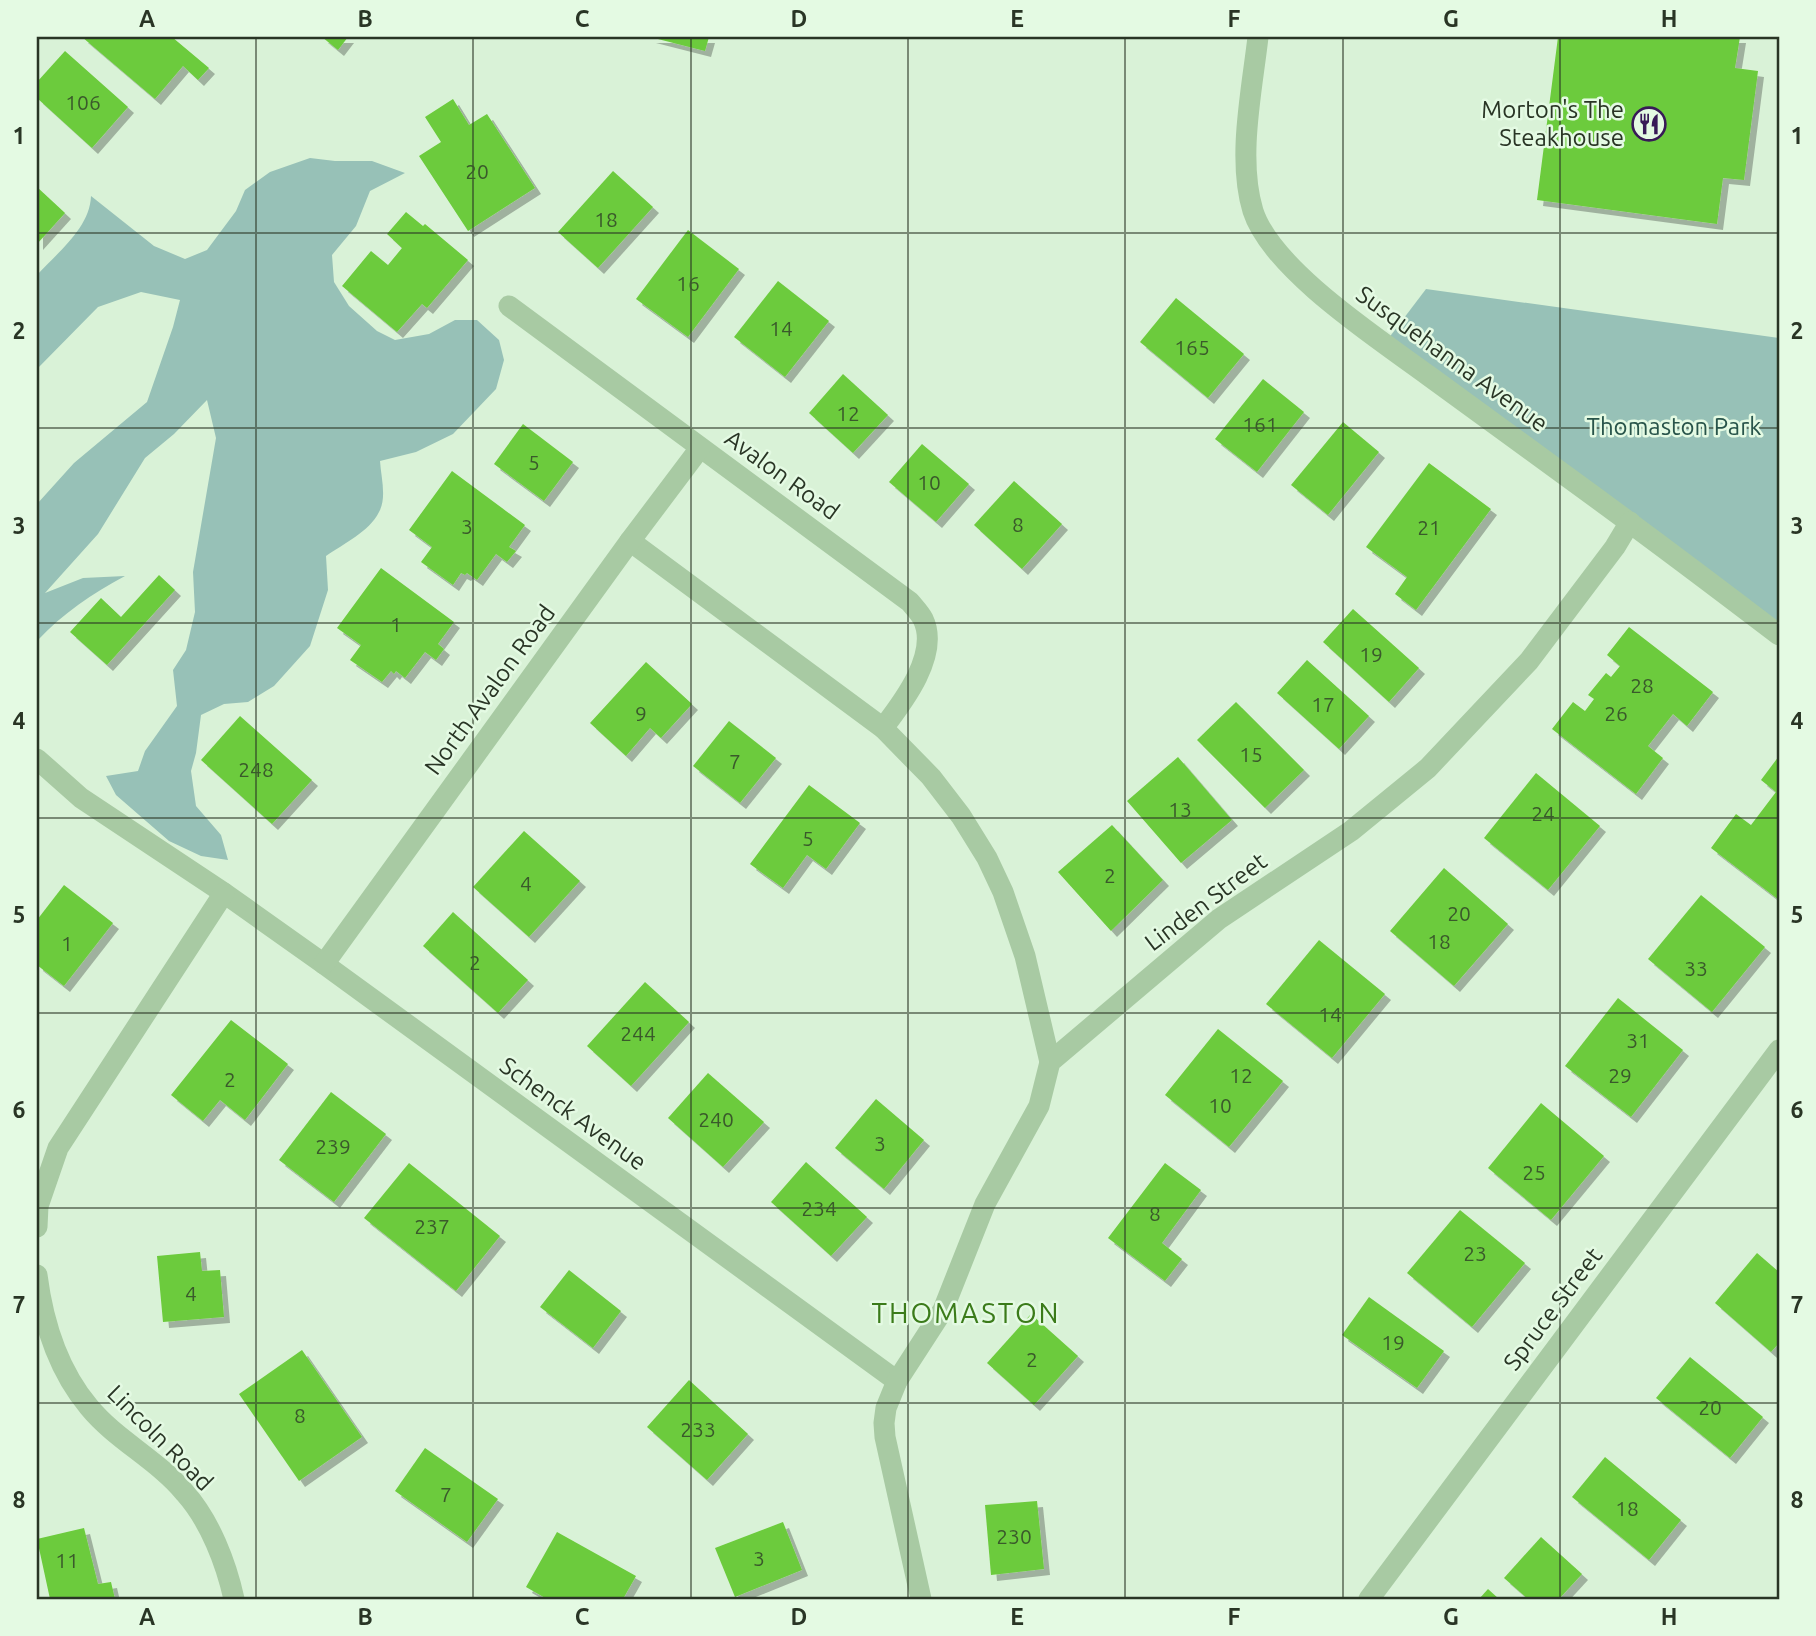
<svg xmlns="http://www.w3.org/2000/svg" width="1816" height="1636" font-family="Ubuntu,sans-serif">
	<defs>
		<filter id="shadow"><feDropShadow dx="6" dy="6" stdDeviation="0" flood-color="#0004"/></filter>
	</defs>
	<rect width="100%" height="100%" fill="#d9f2d7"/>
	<!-- green -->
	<g fill="#97c1b7">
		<path d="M 310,158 L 335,161 L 372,161 L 405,173 L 370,191 L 356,226 L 332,255 L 334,282 L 349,306 L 377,331 L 395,340 L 429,334 L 455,320 L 477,320 L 499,340 L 504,360 L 496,389 L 453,434 L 416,452 L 380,461 C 381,477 387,498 379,512 C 369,532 343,544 326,556 L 328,590 L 310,646 L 274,686 L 248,702 L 224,704 L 201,715 L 196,753 L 191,771 L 196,806 L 221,835 L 228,860 L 201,856 L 169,841 L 116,795 L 106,776 L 138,771 L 145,751 L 177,706 L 173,670 L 186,650 L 195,612 L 193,572 L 216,438 L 207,400 L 174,434 L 145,458 L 98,534 L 45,593 L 83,578 L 125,576 C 92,594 63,613 37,641 L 37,669 L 37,504 L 74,463 L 147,402 L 173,327 L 180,300 L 141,292 L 98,307 L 37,369 L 37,275 C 57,253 90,228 91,196 L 154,246 L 185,259 L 207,250 L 236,211 L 245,190 L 270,172 Z"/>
		<path d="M 1426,289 L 1779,338 L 1779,635 L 1385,343 Z"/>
	</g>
	<!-- building -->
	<g fill="#6ccb3c" filter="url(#shadow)">
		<path d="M 82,37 L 172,37 L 209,68 L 198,80 L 183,66 L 155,99 Z"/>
		<path d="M 322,37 L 348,37 L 338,50 Z"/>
		<path d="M 650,37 L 709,37 L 705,51 Z"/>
		<path d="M 1558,37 L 1740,37 L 1735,68 L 1758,71 L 1744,180 L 1723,178 L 1717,224 L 1537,200 Z"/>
		<path d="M 65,51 L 128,107 L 92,148 L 37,98 L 37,82 Z"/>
		<path d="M 453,99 L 469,125 L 487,114 L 535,188 L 468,231 L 419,156 L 441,142 L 425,117 Z"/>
		<path d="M 613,171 L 653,207 L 598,268 L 558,232 Z"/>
		<path d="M 37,187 L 65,213 L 37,244 Z"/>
		<path d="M 406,212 L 423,226 L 425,224 L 468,260 L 427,308 L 422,304 L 397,332 L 342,286 L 371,251 L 388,265 L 402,248 L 387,234 Z"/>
		<path d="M 688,230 L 739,269 L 688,337 L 636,299 Z"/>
		<path d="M 778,281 L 829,321 L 785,377 L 734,337 Z"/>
		<path d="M 1176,298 L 1244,354 L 1208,398 L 1140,342 Z"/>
		<path d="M 843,374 L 888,415 L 853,453 L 809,413 Z"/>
		<path d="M 1263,379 L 1304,412 L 1257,472 L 1215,439 Z"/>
		<path d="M 1343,422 L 1379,452 L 1328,515 L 1291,485 Z"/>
		<path d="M 523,424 L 573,462 L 544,501 L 494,464 Z"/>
		<path d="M 922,444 L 969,484 L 936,522 L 889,482 Z"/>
		<path d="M 1429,463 L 1491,509 L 1416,610 L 1395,594 L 1407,577 L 1366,547 Z"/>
		<path d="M 452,471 L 525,525 L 509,547 L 516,551 L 507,562 L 496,554 L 477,580 L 467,573 L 465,575 L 461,573 L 453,585 L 421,562 L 432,547 L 409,530 Z"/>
		<path d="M 1014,481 L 1062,524 L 1022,569 L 974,525 Z"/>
		<path d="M 381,568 L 454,622 L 438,644 L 444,649 L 436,660 L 425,652 L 405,678 L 396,671 L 394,674 L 391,671 L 382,682 L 350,660 L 361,645 L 337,628 Z"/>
		<path d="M 159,575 L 175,590 L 107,665 L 70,632 L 101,598 L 121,617 Z"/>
		<path d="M 1353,609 L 1419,668 L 1389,702 L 1323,642 Z"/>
		<path d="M 1629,627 L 1713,692 L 1687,726 L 1673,714 L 1648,746 L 1663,758 L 1636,794 L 1552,729 L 1573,702 L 1585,711 L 1594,699 L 1588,695 L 1606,673 L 1611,677 L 1620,666 L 1607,655 Z"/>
		<path d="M 1307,660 L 1369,716 L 1339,749 L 1277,693 Z"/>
		<path d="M 646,662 L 692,704 L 661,738 L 650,728 L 626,756 L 590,723 Z"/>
		<path d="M 1236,702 L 1304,770 L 1265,808 L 1197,740 Z"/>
		<path d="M 240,716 L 312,780 L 272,824 L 201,760 Z"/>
		<path d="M 729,721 L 776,758 L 740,803 L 693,766 Z"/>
		<path d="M 1779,756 L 1779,900 L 1711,848 L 1736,814 L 1751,825 L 1776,792 L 1761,780 Z"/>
		<path d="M 1178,757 L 1232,820 L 1181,863 L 1127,801 Z"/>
		<path d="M 1536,773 L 1600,826 L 1548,890 L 1484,838 Z"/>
		<path d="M 809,785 L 860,823 L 826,869 L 807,855 L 783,888 L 750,864 Z"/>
		<path d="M 1112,825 L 1163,880 L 1111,931 L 1058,872 Z"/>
		<path d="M 524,831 L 580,881 L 529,937 L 473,887 Z"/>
		<path d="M 1444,868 L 1508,924 L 1454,986 L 1390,931 Z"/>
		<path d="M 64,885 L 113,923 L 64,986 L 37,965 L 37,920 Z"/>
		<path d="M 1701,895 L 1765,947 L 1712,1012 L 1648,959 Z"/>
		<path d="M 453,912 L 528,980 L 498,1013 L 423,946 Z"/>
		<path d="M 1319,940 L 1385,994 L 1332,1058 L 1266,1004 Z"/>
		<path d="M 645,982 L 689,1022 L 631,1086 L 587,1046 Z"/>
		<path d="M 1618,998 L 1683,1050 L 1631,1117 L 1565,1066 Z"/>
		<path d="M 231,1020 L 288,1064 L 245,1120 L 220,1100 L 203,1121 L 171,1095 Z"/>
		<path d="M 1218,1029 L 1283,1081 L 1229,1147 L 1165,1095 Z"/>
		<path d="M 708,1073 L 764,1122 L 723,1167 L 668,1118 Z"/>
		<path d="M 331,1092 L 386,1134 L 334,1202 L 279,1160 Z"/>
		<path d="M 876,1099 L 924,1140 L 884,1189 L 835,1148 Z"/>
		<path d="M 1541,1103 L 1604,1156 L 1551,1220 L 1488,1168 Z"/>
		<path d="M 806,1162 L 867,1217 L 831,1256 L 771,1202 Z"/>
		<path d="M 409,1163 L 500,1236 L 456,1291 L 364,1218 Z"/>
		<path d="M 1165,1163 L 1201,1190 L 1162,1243 L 1182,1259 L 1165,1281 L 1108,1238 Z"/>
		<path d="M 1460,1210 L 1525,1263 L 1472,1327 L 1407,1273 Z"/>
		<path d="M 200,1252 L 202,1271 L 220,1270 L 224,1317 L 163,1322 L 157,1256 Z"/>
		<path d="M 1757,1253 L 1779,1272 L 1779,1343 L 1771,1352 L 1715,1303 Z"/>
		<path d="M 569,1270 L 621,1311 L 593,1348 L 540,1307 Z"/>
		<path d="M 1369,1297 L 1444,1351 L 1417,1388 L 1342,1335 Z"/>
		<path d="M 1031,1314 L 1078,1356 L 1034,1405 L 987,1363 Z"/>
		<path d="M 302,1350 L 362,1437 L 299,1481 L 239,1394 Z"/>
		<path d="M 1690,1357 L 1763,1417 L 1730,1458 L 1656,1398 Z"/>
		<path d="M 689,1380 L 748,1434 L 707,1480 L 647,1427 Z"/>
		<path d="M 425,1448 L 498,1499 L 467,1542 L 395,1491 Z"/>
		<path d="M 1605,1457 L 1681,1520 L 1649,1560 L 1572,1497 Z"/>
		<path d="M 1037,1501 L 1044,1569 L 991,1575 L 985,1505 Z"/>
		<path d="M 783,1522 L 802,1570 L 735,1597 L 715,1548 Z"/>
		<path d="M 84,1528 L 98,1584 L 111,1582 L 115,1599 L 50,1599 L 37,1539 Z"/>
		<path d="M 557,1532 L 636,1576 L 623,1599 L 547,1599 L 526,1587 Z"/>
		<path d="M 1541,1537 L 1582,1574 L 1559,1599 L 1528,1599 L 1504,1578 Z"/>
		<path d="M 1488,1589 L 1499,1599 L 1479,1599 Z"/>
	</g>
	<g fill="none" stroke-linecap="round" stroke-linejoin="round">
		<!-- street -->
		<g stroke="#a8caa3" stroke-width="21">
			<path d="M 1258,37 C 1252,90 1237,159 1253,211 C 1272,270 1379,339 1429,376 C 1473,408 1518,441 1562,473 C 1635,526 1707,580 1779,635"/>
			<path d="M 509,306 L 910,602 C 914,607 920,613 923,619 C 940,654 903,702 883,728"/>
			<path d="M 630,541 L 883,728 L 931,777 L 961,816 L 987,858 L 1003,892 L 1025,956 L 1050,1062"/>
			<path d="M 37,759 L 81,798 L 224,893 L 324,964 L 897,1381"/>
			<path d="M 324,964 L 630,541 L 700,448"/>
			<path d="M 37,1227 L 38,1206 L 58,1148 L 224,893"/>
			<path d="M 37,1275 C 43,1322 58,1370 89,1407 C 116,1440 158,1460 185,1493 C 210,1521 226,1563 234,1599"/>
			<path d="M 921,1599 L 885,1437 L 884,1423 L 886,1408 L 897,1381 L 943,1310 L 985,1204 L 1039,1106 L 1050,1062 L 1219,919 L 1351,831 L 1428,768 L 1529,661 L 1615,547 L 1630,522"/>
			<path d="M 1369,1599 L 1779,1050"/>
		</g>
	</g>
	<!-- grid -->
	<path fill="none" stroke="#293525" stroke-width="2" stroke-opacity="0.55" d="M 256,37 L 256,1599M 473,37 L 473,1599M 691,37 L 691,1599M 908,37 L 908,1599M 1125,37 L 1125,1599M 1343,37 L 1343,1599M 1560,37 L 1560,1599M 37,233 L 1779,233M 37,428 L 1779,428M 37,623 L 1779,623M 37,818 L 1779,818M 37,1013 L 1779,1013M 37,1208 L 1779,1208M 37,1403 L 1779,1403"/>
	<!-- icons -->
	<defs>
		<symbol id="restaurant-ring" viewBox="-11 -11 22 22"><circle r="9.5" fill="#e4fae3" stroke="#381a57" stroke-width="1.5"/><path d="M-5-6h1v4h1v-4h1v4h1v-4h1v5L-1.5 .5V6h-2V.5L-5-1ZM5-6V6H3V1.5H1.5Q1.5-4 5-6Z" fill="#381a57"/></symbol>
	</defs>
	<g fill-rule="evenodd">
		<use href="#restaurant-ring" x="1630" y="105" width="38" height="38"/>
	</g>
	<g text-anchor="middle" stroke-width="5" stroke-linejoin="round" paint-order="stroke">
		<!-- number labels -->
		<g font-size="21" fill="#3a5a2b">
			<text x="83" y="110">106</text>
			<text x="477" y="179">20</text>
			<text x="606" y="227">18</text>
			<text x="688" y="291">16</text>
			<text x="781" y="336">14</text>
			<text x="1192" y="355">165</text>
			<text x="848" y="421">12</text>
			<text x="1260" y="432">161</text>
			<text x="534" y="470">5</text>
			<text x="929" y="490">10</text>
			<text x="1018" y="532">8</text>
			<text x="467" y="534">3</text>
			<text x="1429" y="535">21</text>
			<text x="396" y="632">1</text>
			<text x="1371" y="662">19</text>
			<text x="1642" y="693">28</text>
			<text x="1323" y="712">17</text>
			<text x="641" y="721">9</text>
			<text x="1616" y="721">26</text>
			<text x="1251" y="762">15</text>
			<text x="735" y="769">7</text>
			<text x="256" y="777">248</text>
			<text x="1180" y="817">13</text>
			<text x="1543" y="821">24</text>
			<text x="808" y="846">5</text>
			<text x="1110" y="883">2</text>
			<text x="526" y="891">4</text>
			<text x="1459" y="921">20</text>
			<text x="1439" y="949">18</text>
			<text x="67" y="951">1</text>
			<text x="475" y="970">2</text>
			<text x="1696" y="976">33</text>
			<text x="1330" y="1022">14</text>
			<text x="638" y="1041">244</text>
			<text x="1638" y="1048">31</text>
			<text x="1241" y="1083">12</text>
			<text x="1620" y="1083">29</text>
			<text x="230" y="1087">2</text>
			<text x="1220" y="1113">10</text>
			<text x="716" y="1127">240</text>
			<text x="880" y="1151">3</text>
			<text x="333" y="1154">239</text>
			<text x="1534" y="1180">25</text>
			<text x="819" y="1216">234</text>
			<text x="1155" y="1221">8</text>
			<text x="432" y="1234">237</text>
			<text x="1475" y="1261">23</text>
			<text x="191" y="1301">4</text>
			<text x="1393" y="1350">19</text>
			<text x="1032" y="1367">2</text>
			<text x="1710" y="1415">20</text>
			<text x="300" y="1423">8</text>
			<text x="698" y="1437">233</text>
			<text x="446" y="1502">7</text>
			<text x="1627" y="1516">18</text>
			<text x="1014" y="1544">230</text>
			<text x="759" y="1566">3</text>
			<text x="67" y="1568">11</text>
		</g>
		<!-- poi labels -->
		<g font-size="24" fill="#293525" stroke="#e4fae3" text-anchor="end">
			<text x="1624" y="118">Morton's The<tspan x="1624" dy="28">Steakhouse</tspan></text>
		</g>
		<!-- street labels -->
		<g font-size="24" fill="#293525" stroke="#e4fae3">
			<text transform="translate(1452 359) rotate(36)" y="8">Susquehanna Avenue</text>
			<text transform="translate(782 475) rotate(36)" y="8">Avalon Road</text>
			<text transform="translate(490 690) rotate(-54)" y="8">North Avalon Road</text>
			<text transform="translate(1206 902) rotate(-37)" y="8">Linden Street</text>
			<text transform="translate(573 1114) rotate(36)" y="8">Schenck Avenue</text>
			<text transform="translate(1553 1309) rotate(-53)" y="8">Spruce Street</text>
			<text transform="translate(160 1438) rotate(45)" y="8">Lincoln Road</text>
		</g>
		<!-- park labels -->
		<g font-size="24" fill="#28544a" stroke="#e4fae3">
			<text x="1674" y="435">Thomaston Park</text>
		</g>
		<!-- quarter labels -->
		<g font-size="28" letter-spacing="2" fill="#3b7b1a" stroke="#e4fae3">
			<text x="966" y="1323">THOMASTON</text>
		</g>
	</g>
	<!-- border -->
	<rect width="1816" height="1636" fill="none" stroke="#e4fae3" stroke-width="77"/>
	<rect x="38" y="38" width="1740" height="1560" fill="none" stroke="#293525" stroke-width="2.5"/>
	<g font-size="23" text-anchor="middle" font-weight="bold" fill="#293525">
		<text x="147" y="27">A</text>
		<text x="365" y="27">B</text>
		<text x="582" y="27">C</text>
		<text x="799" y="27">D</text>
		<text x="1017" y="27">E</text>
		<text x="1234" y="27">F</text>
		<text x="1451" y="27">G</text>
		<text x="1669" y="27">H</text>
		<text x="19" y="144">1</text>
		<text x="1797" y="144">1</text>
		<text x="19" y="339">2</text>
		<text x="1797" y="339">2</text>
		<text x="19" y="534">3</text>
		<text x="1797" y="534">3</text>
		<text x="19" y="729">4</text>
		<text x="1797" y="729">4</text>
		<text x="19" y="923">5</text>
		<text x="1797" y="923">5</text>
		<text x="19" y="1118">6</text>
		<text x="1797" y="1118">6</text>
		<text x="19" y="1313">7</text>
		<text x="1797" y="1313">7</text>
		<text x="19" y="1508">8</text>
		<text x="1797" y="1508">8</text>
		<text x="147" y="1625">A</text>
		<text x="365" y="1625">B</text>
		<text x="582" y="1625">C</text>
		<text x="799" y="1625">D</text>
		<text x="1017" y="1625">E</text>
		<text x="1234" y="1625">F</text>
		<text x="1451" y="1625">G</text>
		<text x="1669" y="1625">H</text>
	</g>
</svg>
